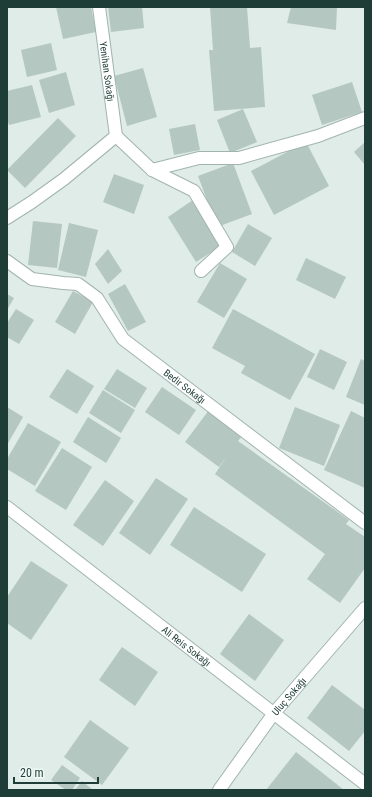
<svg xmlns="http://www.w3.org/2000/svg" width="372" height="797" font-family="'Roboto Condensed',sans-serif">
	<rect width="100%" height="100%" fill="#dfece7"/>
	<!-- building -->
	<g fill="#b4c7c0">
		<path d="M 56,7 L 91,7 L 96,32 L 63,39 Z"/>
		<path d="M 108,7 L 142,7 L 144,28 L 111,32 Z"/>
		<path d="M 210,7 L 247,7 L 250,48 L 261,47 L 265,107 L 214,111 L 209,50 L 213,50 Z"/>
		<path d="M 291,7 L 337,7 L 336,30 L 287,23 Z"/>
		<path d="M 51,43 L 57,70 L 27,77 L 21,50 Z"/>
		<path d="M 143,68 L 157,117 L 127,126 L 114,76 Z"/>
		<path d="M 66,72 L 75,105 L 49,113 L 39,80 Z"/>
		<path d="M 352,82 L 362,112 L 322,125 L 312,95 Z"/>
		<path d="M 32,85 L 41,117 L 9,125 L 7,119 L 7,91 Z"/>
		<path d="M 243,109 L 257,142 L 230,153 L 217,120 Z"/>
		<path d="M 58,118 L 76,136 L 25,188 L 7,170 Z"/>
		<path d="M 195,124 L 200,150 L 174,155 L 169,129 Z"/>
		<path d="M 306,142 L 329,186 L 274,215 L 251,171 Z"/>
		<path d="M 365,142 L 365,165 L 354,152 Z"/>
		<path d="M 233,163 L 252,214 L 217,227 L 198,176 Z"/>
		<path d="M 114,174 L 144,185 L 134,214 L 103,202 Z"/>
		<path d="M 193,200 L 221,246 L 196,262 L 168,217 Z"/>
		<path d="M 33,221 L 62,224 L 57,268 L 28,265 Z"/>
		<path d="M 69,223 L 98,230 L 86,277 L 58,270 Z"/>
		<path d="M 248,224 L 272,238 L 255,266 L 232,252 Z"/>
		<path d="M 108,249 L 122,271 L 108,284 L 95,264 Z"/>
		<path d="M 306,258 L 346,277 L 335,299 L 296,280 Z"/>
		<path d="M 220,263 L 247,279 L 224,318 L 197,302 Z"/>
		<path d="M 125,284 L 146,322 L 128,331 L 108,294 Z"/>
		<path d="M 73,291 L 93,302 L 75,334 L 55,322 Z"/>
		<path d="M 7,294 L 14,298 L 7,310 Z"/>
		<path d="M 16,309 L 34,320 L 19,344 L 7,337 L 7,323 Z"/>
		<path d="M 233,309 L 315,354 L 290,400 L 241,373 L 245,366 L 212,348 Z"/>
		<path d="M 320,349 L 347,362 L 334,390 L 307,377 Z"/>
		<path d="M 361,359 L 365,361 L 365,405 L 346,397 Z"/>
		<path d="M 67,369 L 94,386 L 77,414 L 49,397 Z"/>
		<path d="M 117,369 L 147,388 L 135,408 L 104,389 Z"/>
		<path d="M 162,387 L 196,410 L 179,435 L 145,412 Z"/>
		<path d="M 103,390 L 135,410 L 121,433 L 89,413 Z"/>
		<path d="M 7,407 L 23,417 L 7,445 Z"/>
		<path d="M 295,407 L 340,425 L 324,466 L 279,448 Z"/>
		<path d="M 209,410 L 243,435 L 238,441 L 349,520 L 346,524 L 365,537 L 365,568 L 340,603 L 307,579 L 325,554 L 215,474 L 227,456 L 219,467 L 185,442 Z"/>
		<path d="M 351,411 L 365,418 L 365,488 L 324,470 Z"/>
		<path d="M 88,417 L 121,438 L 106,463 L 73,442 Z"/>
		<path d="M 28,423 L 61,442 L 35,486 L 7,469 L 7,459 Z"/>
		<path d="M 62,448 L 92,467 L 66,510 L 35,491 Z"/>
		<path d="M 156,478 L 188,499 L 150,555 L 119,533 Z"/>
		<path d="M 105,480 L 134,501 L 103,546 L 73,525 Z"/>
		<path d="M 194,507 L 266,554 L 242,592 L 170,545 Z"/>
		<path d="M 31,561 L 68,585 L 31,640 L 7,623 L 7,597 Z"/>
		<path d="M 249,614 L 284,640 L 255,681 L 220,654 Z"/>
		<path d="M 122,647 L 158,672 L 135,706 L 99,680 Z"/>
		<path d="M 332,685 L 365,710 L 365,731 L 349,751 L 307,718 Z"/>
		<path d="M 90,720 L 129,748 L 102,785 L 64,757 Z"/>
		<path d="M 296,752 L 344,790 L 266,790 Z"/>
		<path d="M 62,765 L 80,778 L 72,790 L 66,790 L 51,780 Z"/>
		<path d="M 82,781 L 93,790 L 75,790 Z"/>
	</g>
	<g fill="none" stroke-linecap="round" stroke-linejoin="round">
		<defs>
			<g id="minor">
				<path id="s1" d="M 99,7 L 116,136"/>
				<path d="M 116,136 L 152,170 L 194,191 L 227,247 L 201,271"/>
				<path d="M 152,170 L 199,158 L 239,158 L 318,136 L 365,118"/>
				<path d="M 7,218 L 32,202 L 64,179 L 116,136"/>
				<path id="s2" d="M 7,261 L 32,279 L 63,283 L 78,284 L 97,298 L 123,339 L 365,523"/>
				<path id="s3" d="M 7,507 L 365,784"/>
				<path id="s4" d="M 219,790 L 274,713 L 365,608"/>
			</g>
		</defs>
		<!-- minor casing -->
		<use href="#minor" stroke="#a2b4af" stroke-width="14"/>
		<!-- minor -->
		<use href="#minor" stroke="#fff" stroke-width="12"/>
	</g>
	<g text-anchor="middle" stroke-width="3.5" stroke-linejoin="round" paint-order="stroke">
		<!-- street labels -->
		<g font-size="10" fill="#1f3d37" stroke="#f0f8f5">
			<text dy="4" stroke="none"><textPath href="#s1" startOffset="65">Yenihan Sokağı</textPath></text>
			<text dy="4" stroke="none"><textPath href="#s2" startOffset="227">Bedir Sokağı</textPath></text>
			<text dy="4" stroke="none"><textPath href="#s3" startOffset="227">Ali Reis Sokağı</textPath></text>
			<text dy="4" stroke="none"><textPath href="#s4" startOffset="117">Uluç Sokağı</textPath></text>
		</g>
	</g>
	<!-- border -->
	<rect width="372" height="797" fill="none" stroke="#1f3d37" stroke-width="16"/>
	<!-- scale -->
	<path d="M14 777v6h84v-6" fill="none" stroke="#1f3d37" stroke-width="2"/>
	<text x="20" y="777" font-size="12" fill="#1f3d37" stroke="#f0f8f5" stroke-width="3" paint-order="stroke">20 m</text>
</svg>
